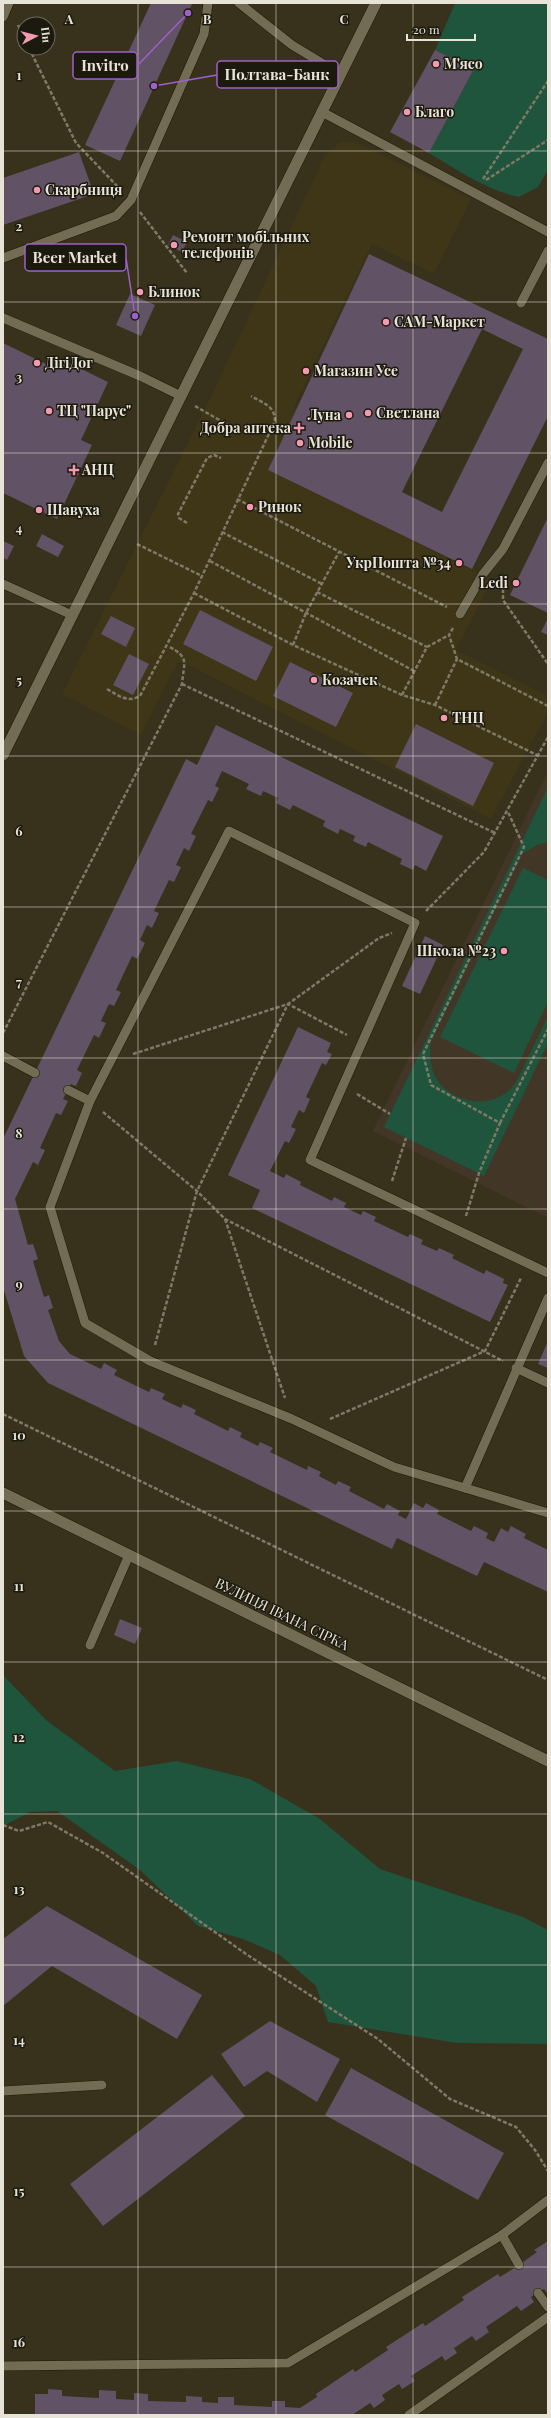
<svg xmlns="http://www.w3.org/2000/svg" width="551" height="2418" font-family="'Playfair Display',serif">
	<rect width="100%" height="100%" fill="#38311b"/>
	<!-- built -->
	<path fill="#3f3618" d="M 339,142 L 356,142 L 471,199 L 434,274 L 372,244 L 294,407 L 297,409 L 268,470 L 492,580 L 456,650 L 548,696 L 548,712 L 491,819 L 184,663 L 178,662 L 141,735 L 62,694 L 204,411 L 325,155 Z"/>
	<!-- education -->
	<path fill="#423727" d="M 548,771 L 548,1218 L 373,1131 Z"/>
	<!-- green -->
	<g fill="#1f543d">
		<path d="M 455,3 L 548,3 L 548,170 L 538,187 L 519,197 C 486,190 459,171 429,153 L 474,69 L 435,50 Z"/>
		<path d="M 548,787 L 548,842 L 537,845 L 522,854 L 430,1044 C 430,1055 430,1064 434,1074 C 448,1104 494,1112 514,1085 C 518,1080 521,1072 524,1066 C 532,1049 540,1033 548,1016 L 548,1043 L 484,1176 L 384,1127 Z"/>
		<path d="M 523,868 L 548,880 L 548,1002 L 514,1073 L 440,1037 Z"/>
		<path d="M 3,1675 L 46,1720 L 115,1771 L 177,1761 L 250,1779 L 320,1819 L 380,1869 L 523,1917 L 548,1930 L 548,2044 L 457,2043 L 328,2022 L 316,1986 L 280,1955 L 243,1939 L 198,1926 L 140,1870 L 57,1811 L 30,1812 L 3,1826 Z"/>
	</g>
	<!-- building -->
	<g fill="#625265" fill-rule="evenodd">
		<path d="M 151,3 L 192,4 L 120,161 L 85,145 Z"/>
		<path d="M 435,50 L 474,69 L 429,153 L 390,132 Z"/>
		<path d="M 79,152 L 94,194 L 3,225 L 3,178 Z"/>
		<path d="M 173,235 L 187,242 L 182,252 L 168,245 Z"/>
		<path d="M 369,254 L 548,339 L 548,416 L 472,569 L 268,470 ZM 482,329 L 523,349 L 442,512 L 402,492 Z"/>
		<path d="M 130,294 L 155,305 L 141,336 L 116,325 Z"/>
		<path d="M 3,343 L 50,366 L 55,356 L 108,382 L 81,440 L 92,445 L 57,519 L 3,493 Z"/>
		<path d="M 548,517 L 548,613 L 510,595 Z"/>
		<path d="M 42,534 L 64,546 L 58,557 L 36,546 Z"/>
		<path d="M 3,541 L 14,546 L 7,560 L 3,558 Z"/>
		<path d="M 200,610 L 273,647 L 256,681 L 183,644 Z"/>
		<path d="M 111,616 L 135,628 L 126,647 L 101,634 Z"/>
		<path d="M 548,618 L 548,635 L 541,632 Z"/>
		<path d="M 129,654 L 149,664 L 133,695 L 113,685 Z"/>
		<path d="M 290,662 L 353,693 L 336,727 L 273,696 Z"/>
		<path d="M 416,724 L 494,763 L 473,806 L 395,767 Z"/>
		<path d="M 216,725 L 443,836 L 426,871 L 415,865 L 413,870 L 400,864 L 402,859 L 368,842 L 366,847 L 353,841 L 355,836 L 340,829 L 338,834 L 323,826 L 325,821 L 293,805 L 290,810 L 276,803 L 278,798 L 263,791 L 261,796 L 246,789 L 249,784 L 222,771 L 215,786 L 219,788 L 212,802 L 208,800 L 191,834 L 196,836 L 189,851 L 184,848 L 176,865 L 181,867 L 174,882 L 169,880 L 154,911 L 159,913 L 152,928 L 147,925 L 140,940 L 145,943 L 137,959 L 132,956 L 116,990 L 121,992 L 114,1006 L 109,1004 L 101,1021 L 106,1023 L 99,1038 L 94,1035 L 77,1070 L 82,1073 L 76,1086 L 71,1084 L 63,1099 L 68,1101 L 61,1115 L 56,1113 L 40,1148 L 45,1150 L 38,1165 L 33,1162 L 15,1199 L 28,1245 L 33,1244 L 38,1259 L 33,1261 L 44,1297 L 49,1295 L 53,1308 L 48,1310 L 59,1341 L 70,1354 L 101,1369 L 104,1363 L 117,1370 L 114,1375 L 149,1392 L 151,1388 L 165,1394 L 162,1399 L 181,1408 L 183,1404 L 196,1410 L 194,1414 L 228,1431 L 230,1427 L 242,1433 L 240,1437 L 258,1446 L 260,1442 L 273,1448 L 270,1452 L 307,1470 L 308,1466 L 321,1472 L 319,1476 L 336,1485 L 338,1481 L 351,1487 L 349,1491 L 384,1509 L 387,1504 L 400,1511 L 398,1515 L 406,1519 L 414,1503 L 423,1508 L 426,1503 L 439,1510 L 437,1514 L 471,1531 L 474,1526 L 488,1533 L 486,1538 L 494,1542 L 501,1528 L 508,1532 L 511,1526 L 526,1534 L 524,1538 L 548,1550 L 548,1592 L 484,1562 L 477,1576 L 397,1538 L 392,1549 L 48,1383 L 24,1356 L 3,1287 L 3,1139 L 186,759 L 197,765 Z"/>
		<path d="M 425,936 L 443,945 L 420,994 L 402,986 Z"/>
		<path d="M 298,1027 L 331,1043 L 327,1052 L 332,1054 L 326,1065 L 322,1063 L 306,1097 L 310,1099 L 304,1113 L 299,1110 L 291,1127 L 296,1129 L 289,1143 L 285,1141 L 270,1171 L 284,1178 L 286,1174 L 301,1182 L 300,1185 L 332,1201 L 334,1197 L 346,1203 L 344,1207 L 361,1215 L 363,1211 L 376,1217 L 374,1221 L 408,1237 L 410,1234 L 423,1240 L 421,1244 L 437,1251 L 439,1248 L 454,1255 L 452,1258 L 484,1274 L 486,1270 L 504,1279 L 503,1283 L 508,1285 L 490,1322 L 252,1208 L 260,1190 L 228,1175 Z"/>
		<path d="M 548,1341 L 548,1368 L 538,1364 Z"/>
		<path d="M 120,1619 L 142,1628 L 135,1644 L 114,1635 Z"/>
		<path d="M 47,1906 L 202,1995 L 177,2039 L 52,1966 L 3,2006 L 3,1939 Z"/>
		<path d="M 270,2021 L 340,2059 L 317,2102 L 267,2071 L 244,2087 L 221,2054 Z"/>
		<path d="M 351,2068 L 504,2153 L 478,2200 L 325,2115 Z"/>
		<path d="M 212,2075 L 245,2116 L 103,2226 L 70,2184 Z"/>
		<path d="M 548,2241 L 548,2294 L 544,2289 L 531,2297 L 534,2302 L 521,2311 L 517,2306 L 486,2327 L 489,2332 L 476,2341 L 472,2336 L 454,2348 L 457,2353 L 445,2361 L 442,2356 L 411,2376 L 415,2381 L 402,2389 L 399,2384 L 382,2395 L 385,2400 L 374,2408 L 370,2403 L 352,2415 L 35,2415 L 35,2394 L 48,2394 L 48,2389 L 62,2390 L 62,2396 L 99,2398 L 99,2390 L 116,2391 L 116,2399 L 134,2400 L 134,2393 L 148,2394 L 148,2401 L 186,2402 L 186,2396 L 202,2397 L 202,2402 L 218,2403 L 218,2397 L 234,2397 L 234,2405 L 272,2407 L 272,2401 L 285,2401 L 285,2407 L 300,2408 L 317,2397 L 316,2394 L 353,2369 L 355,2372 L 388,2350 L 386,2347 L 423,2323 L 425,2326 L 464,2300 L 462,2297 L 498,2274 L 500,2277 L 519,2265 L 537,2252 L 534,2250 Z"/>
	</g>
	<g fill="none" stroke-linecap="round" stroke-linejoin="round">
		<defs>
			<g id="service">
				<path d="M 239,3 L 292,45 L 340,74"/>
				<path d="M 3,17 L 9,3"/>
				<path d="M 322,112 L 548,232"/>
				<path d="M 3,258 L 116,216 L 131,200 L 204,34 L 208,3"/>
				<path d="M 521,303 L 548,251"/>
				<path d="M 3,318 L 140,376 L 181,396"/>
				<path d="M 3,584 L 72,615"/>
				<path d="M 460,614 L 483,574 L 503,549 L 548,463"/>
				<path d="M 3,1056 L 35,1073"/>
				<path d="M 68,1090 L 90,1101"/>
				<path d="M 548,1298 L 465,1488 L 548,1513"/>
				<path d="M 516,1368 L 548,1383"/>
				<path d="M 465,1488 L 394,1467 L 292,1419 L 150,1361 L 85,1323 L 50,1207 L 90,1101 L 229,831 L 415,923 L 310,1160 L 548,1273"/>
				<path d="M 90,1645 L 129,1555"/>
				<path d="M 3,2091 L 102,2085"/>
				<path d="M 502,2235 L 519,2265"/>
				<path d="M 538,2293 L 548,2307"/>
				<path d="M 3,2366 L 288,2363 L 502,2235 L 548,2200"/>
				<path d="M 409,2415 L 548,2317"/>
			</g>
			<g id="tertiary">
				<path d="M 3,755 L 376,3"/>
				<path d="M 3,1493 L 548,1761"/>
			</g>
		</defs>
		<!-- service casing -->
		<use href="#service" stroke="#1f1904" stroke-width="10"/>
		<!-- tertiary casing -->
		<use href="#tertiary" stroke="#1f1904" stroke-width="12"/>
		<!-- path -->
		<g stroke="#7f7967" stroke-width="2.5" stroke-dasharray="4 2" stroke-linecap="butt">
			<path d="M 18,25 L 24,37"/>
			<path d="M 29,48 L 76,143 L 119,188"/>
			<path d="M 483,179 L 548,81"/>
			<path d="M 486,180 L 548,140"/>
			<path d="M 140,212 L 187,273"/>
			<path d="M 195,406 L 235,429"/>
			<path d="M 237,499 L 447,607"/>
			<path d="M 187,523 L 179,518 L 178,514 L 207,458 L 214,455 L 221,458"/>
			<path d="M 222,532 L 322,584"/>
			<path d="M 137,544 L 202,576"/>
			<path d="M 210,561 L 414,671"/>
			<path d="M 503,577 L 503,600 L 548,664"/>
			<path d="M 317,592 L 427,647"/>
			<path d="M 194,593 L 293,645 L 402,695 L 435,705 L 539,756"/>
			<path d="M 453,628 L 449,635 L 457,659 L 548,706"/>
			<path d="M 293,645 L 306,613 L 339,552"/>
			<path d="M 182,684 L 495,833"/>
			<path d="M 107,689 C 119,696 128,703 140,696 L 194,593 L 275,421 C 275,406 263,403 251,396"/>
			<path d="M 402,695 L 427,647 L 449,635"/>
			<path d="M 435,705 L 457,659"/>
			<path d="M 426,911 L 484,852 L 548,737"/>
			<path d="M 3,1033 L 182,684 C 184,661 190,658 168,646"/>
			<path d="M 133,1054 L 288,1004 L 379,938 L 392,933"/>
			<path d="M 357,1094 L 390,1114"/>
			<path d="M 103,1112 L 197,1191 L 225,1219 L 503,1361"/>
			<path d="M 500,1123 L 548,1029"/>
			<path d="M 392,1181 L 406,1138"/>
			<path d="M 466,1216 L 479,1173 L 500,1123 L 431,1085 L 423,1054 L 524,847 L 508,812"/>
			<path d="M 225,1219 L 285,1398"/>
			<path d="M 155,1345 L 197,1191 L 288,1004 L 347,1035"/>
			<path d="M 3,1414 L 548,1680"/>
			<path d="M 330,1419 L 485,1351 L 521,1278"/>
			<path d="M 3,1825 L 19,1831 L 48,1822 L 103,1853 L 246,1954 L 378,2039 L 450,2099 L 516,2127 L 535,2150 L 548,2171"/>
		</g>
		<!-- service -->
		<use href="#service" stroke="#736c54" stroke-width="9"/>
		<!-- tertiary -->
		<use href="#tertiary" stroke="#736c54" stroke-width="11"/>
	</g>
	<!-- grid -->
	<path fill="none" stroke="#e7e3d6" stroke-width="1" stroke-opacity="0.55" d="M 138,3 L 138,2415M 276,3 L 276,2415M 413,3 L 413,2415M 3,151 L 548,151M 3,302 L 548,302M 3,453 L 548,453M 3,604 L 548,604M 3,756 L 548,756M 3,907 L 548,907M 3,1058 L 548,1058M 3,1209 L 548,1209M 3,1360 L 548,1360M 3,1511 L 548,1511M 3,1662 L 548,1662M 3,1814 L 548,1814M 3,1965 L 548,1965M 3,2116 L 548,2116M 3,2267 L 548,2267"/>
	<!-- markers -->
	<g fill="#f29aaf" stroke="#1c190f" stroke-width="1.5">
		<circle cx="436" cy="64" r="4"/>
		<circle cx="407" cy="112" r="4"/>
		<circle cx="37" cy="190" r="4"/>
		<circle cx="174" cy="245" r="4"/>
		<circle cx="140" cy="292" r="4"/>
		<circle cx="386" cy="322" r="4"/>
		<circle cx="37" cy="363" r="4"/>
		<circle cx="306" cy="371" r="4"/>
		<circle cx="49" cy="411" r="4"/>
		<circle cx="368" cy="413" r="4"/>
		<circle cx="349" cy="415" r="4"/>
		<path d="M297 422h4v4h4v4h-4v4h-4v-4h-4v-4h4z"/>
		<circle cx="300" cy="443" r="4"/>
		<path d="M72 464h4v4h4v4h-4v4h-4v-4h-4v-4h4z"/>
		<circle cx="250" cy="507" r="4"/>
		<circle cx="39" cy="510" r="4"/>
		<circle cx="459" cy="563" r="4"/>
		<circle cx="516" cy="583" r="4"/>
		<circle cx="314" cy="680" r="4"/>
		<circle cx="444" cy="718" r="4"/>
		<circle cx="504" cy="951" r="4"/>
	</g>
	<g text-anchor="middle" stroke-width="3" stroke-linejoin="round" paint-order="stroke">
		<!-- poi labels -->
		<g font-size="14" font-weight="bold" fill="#e7e3d6" stroke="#1c190f" text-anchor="start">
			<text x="444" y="69">М'ясо</text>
			<text x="415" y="117">Благо</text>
			<text x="45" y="195">Скарбниця</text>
			<text x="182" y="242">Ремонт мобільних<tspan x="182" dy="16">телефонів</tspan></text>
			<text x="148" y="297">Блинок</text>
			<text x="394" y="327">САМ-Маркет</text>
			<text x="45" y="368">ДігіДог</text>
			<text x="314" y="376">Магазин Усе</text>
			<text x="57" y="416">ТЦ "Парус"</text>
			<text x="376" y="418">Светлана</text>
			<text x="341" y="420" text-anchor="end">Луна</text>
			<text x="291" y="433" text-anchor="end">Добра аптека</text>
			<text x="308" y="448">Mobile</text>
			<text x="82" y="475">АНЦ</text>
			<text x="258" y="512">Ринок</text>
			<text x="47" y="515">Шавуха</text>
			<text x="451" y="568" text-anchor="end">УкрПошта №34</text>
			<text x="508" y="588" text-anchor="end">Ledi</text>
			<text x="322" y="685">Козачек</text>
			<text x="452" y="723">ТНЦ</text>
			<text x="496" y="956" text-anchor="end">Школа №23</text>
		</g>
		<!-- street labels -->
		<g font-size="14" fill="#e7e3d6" stroke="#1c190f">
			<text transform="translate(282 1614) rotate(26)" y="5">ВУЛИЦЯ ІВАНА СІРКА</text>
		</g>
	</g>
	<g font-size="13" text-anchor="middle" font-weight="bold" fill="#e7e3d6" stroke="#1c190f" stroke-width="3" stroke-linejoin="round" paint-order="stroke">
		<text x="69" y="24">A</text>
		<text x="207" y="24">B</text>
		<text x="344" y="24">C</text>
		<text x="19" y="80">1</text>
		<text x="19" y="231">2</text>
		<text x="19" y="382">3</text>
		<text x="19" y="533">4</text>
		<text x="19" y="685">5</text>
		<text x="19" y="836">6</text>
		<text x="19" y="987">7</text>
		<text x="19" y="1138">8</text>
		<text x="19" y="1289">9</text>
		<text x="19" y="1440">10</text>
		<text x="19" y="1591">11</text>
		<text x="19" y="1742">12</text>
		<text x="19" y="1894">13</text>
		<text x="19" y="2045">14</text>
		<text x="19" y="2196">15</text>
		<text x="19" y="2347">16</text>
	</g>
	<!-- callouts -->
	<path fill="none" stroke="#9b63c6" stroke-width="1.5" d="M188 13L137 66M154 86L217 75M135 316L126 258"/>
	<g fill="#9b63c6" stroke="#1c190f" stroke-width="1.5">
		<circle cx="188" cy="13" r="4"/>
		<circle cx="154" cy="86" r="4"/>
		<circle cx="135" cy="316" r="4"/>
	</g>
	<g fill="#1c190f" stroke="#9b63c6" stroke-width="1.5">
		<rect x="73" y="52" width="64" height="27" rx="4"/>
		<rect x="217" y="61" width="121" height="27" rx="4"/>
		<rect x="25" y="244" width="101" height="27" rx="4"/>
	</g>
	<g font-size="15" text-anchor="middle" font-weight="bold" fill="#e7e3d6">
		<text x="105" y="71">Invitro</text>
		<text x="277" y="80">Полтава-Банк</text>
		<text x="75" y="263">Beer Market</text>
	</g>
	<!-- border -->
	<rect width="551" height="2418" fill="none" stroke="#e7e3d6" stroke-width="8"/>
	<!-- north arrow -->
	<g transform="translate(36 36) rotate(83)"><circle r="19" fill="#1c190f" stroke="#6d6a5f"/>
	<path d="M0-3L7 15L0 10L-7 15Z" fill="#f29aaf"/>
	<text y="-6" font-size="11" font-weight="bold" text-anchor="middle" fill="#e7e3d6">Пн</text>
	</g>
	<!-- scale -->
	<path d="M407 34v6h68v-6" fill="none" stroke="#e7e3d6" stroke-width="2"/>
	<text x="413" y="34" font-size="12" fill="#e7e3d6" stroke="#1c190f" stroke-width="3" paint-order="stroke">20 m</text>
</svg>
